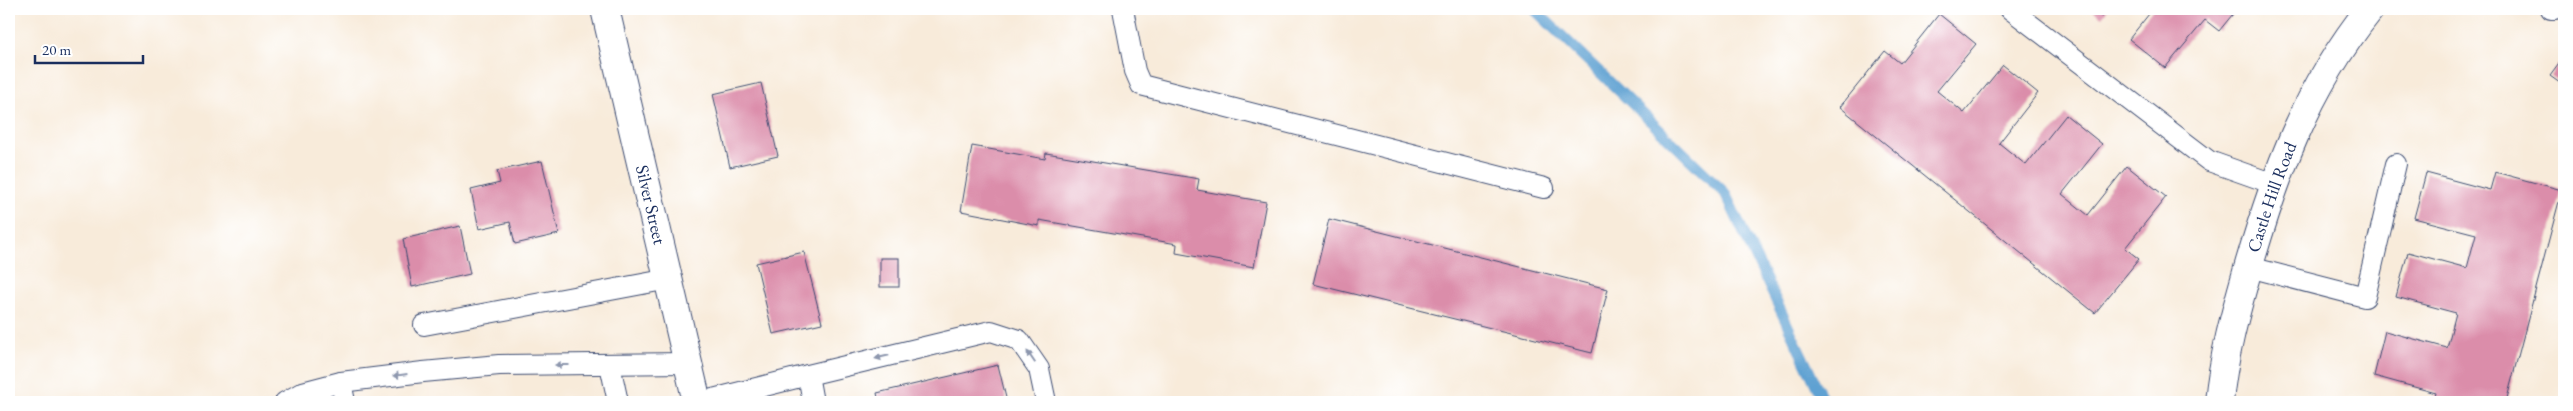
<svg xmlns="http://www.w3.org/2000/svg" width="2573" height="411" font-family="'EB Garamond',serif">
	<rect width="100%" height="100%" fill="#fff"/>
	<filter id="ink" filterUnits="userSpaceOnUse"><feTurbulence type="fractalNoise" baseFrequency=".02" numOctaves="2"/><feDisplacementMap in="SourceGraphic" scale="10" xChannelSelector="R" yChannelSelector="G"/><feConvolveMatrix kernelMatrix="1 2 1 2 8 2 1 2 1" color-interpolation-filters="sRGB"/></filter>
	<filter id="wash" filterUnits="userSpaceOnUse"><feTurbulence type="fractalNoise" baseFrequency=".0096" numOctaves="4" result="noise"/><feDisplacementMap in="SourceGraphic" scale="20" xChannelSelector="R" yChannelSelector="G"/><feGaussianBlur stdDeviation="1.12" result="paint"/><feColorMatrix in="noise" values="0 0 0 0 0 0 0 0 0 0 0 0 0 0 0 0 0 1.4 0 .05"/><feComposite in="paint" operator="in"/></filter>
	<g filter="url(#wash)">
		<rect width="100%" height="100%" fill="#f8ebda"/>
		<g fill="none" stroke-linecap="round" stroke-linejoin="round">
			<!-- stream -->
			<path stroke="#5ea1d2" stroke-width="11" d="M 1534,9 L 1725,193 L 1824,402"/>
		</g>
		<g id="blocks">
			<!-- building -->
			<g fill="#db8daa">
				<path d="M 2091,9 L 2108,9 L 2102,17 Z"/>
				<path d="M 2153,9 L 2237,9 L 2219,31 L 2205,20 L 2165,68 L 2129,39 Z"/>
				<path d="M 1939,14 L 1976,44 L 1937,91 L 1964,113 L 2003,65 L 2038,93 L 1999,143 L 2026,165 L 2066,115 L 2102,144 L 2062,194 L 2088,215 L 2127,166 L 2166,197 L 2125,248 L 2139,259 L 2095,313 L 1840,107 L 1885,51 L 1900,63 Z"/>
				<path d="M 2564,57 L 2564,86 L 2550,76 Z"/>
				<path d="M 761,83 L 778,156 L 730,167 L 713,94 Z"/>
				<path d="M 972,146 L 1045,159 L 1046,153 L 1199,179 L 1197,190 L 1266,202 L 1254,267 L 1176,253 L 1177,244 L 1039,220 L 1039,226 L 961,211 Z"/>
				<path d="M 542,161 L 559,234 L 515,244 L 510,222 L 479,229 L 471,190 L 500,183 L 497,171 Z"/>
				<path d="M 2495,172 L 2562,190 L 2506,402 L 2433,402 L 2436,393 L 2374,376 L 2385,331 L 2447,348 L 2456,313 L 2396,297 L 2408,252 L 2467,268 L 2476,234 L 2414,218 L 2426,173 L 2490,190 Z"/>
				<path d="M 1329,219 L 1608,289 L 1592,353 L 1313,284 Z"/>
				<path d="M 460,226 L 470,274 L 412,287 L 403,239 Z"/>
				<path d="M 804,252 L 822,323 L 773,334 L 756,263 Z"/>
				<rect x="880" y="258" width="19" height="29"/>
				<path d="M 998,365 L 1007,402 L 879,402 L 877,393 Z"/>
			</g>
		</g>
	</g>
	<g filter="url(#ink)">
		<use href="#blocks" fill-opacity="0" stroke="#3c4b71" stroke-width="1"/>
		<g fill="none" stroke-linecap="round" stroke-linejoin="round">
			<defs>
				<g id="service">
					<path d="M 1123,9 L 1135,71 L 1141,85 L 1544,188"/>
					<path d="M 2010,9 L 2209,161 L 2274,184"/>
					<path d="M 2551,9 L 2555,9"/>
					<path d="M 2249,267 L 2365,297 L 2396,164"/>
					<path d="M 424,325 L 669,279"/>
					<path d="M 610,365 L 618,402"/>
					<path d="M 808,375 L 991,331 L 1019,340 L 1039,369 L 1046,402"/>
					<path d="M 341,382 L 345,402"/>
					<path d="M 285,402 L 303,392 L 341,382 L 423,372 L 499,365 L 688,363"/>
					<path d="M 701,402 L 808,375 L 813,402"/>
				</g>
				<g id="minor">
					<path id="s1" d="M 2219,402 C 2223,358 2235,314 2247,272 C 2275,175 2306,89 2370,9"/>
				</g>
				<g id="tertiary">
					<path id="s2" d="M 605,9 L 697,402"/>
				</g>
			</defs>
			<!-- service casing -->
			<use href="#service" stroke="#3c4b71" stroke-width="22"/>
			<!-- minor casing -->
			<use href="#minor" stroke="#3c4b71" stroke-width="30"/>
			<!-- tertiary casing -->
			<use href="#tertiary" stroke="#3c4b71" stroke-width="30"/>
			<!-- service -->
			<use href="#service" stroke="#fff" stroke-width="20"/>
			<!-- minor -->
			<use href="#minor" stroke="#fff" stroke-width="28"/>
			<!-- tertiary -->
			<use href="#tertiary" stroke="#fff" stroke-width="28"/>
		</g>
		<!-- one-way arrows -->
		<defs><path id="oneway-solid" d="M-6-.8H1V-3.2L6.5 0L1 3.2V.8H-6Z" transform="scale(1.25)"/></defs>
		<g fill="#8d97ae">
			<use href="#oneway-solid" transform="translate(882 357) rotate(166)"/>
			<use href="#oneway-solid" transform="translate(1031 357) rotate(-124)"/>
			<use href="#oneway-solid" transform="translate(562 365) rotate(180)"/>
			<use href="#oneway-solid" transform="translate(400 375) rotate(173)"/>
		</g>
	</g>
	<g text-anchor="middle" stroke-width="5" stroke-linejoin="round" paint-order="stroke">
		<!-- street labels -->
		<g font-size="18" fill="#1b2f5e" stroke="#fff">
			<text dy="6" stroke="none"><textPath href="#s1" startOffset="212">Castle Hill Road</textPath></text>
			<text dy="6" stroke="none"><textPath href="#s2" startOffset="201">Silver Street</textPath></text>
		</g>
	</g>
	<!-- margin -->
	<rect width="2573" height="411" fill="none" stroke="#fff" stroke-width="30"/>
	<!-- scale -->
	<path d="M35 55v8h108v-8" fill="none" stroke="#1b2f5e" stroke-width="2.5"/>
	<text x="42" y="55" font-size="15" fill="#1b2f5e" stroke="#ffffff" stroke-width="4" paint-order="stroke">20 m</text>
</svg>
